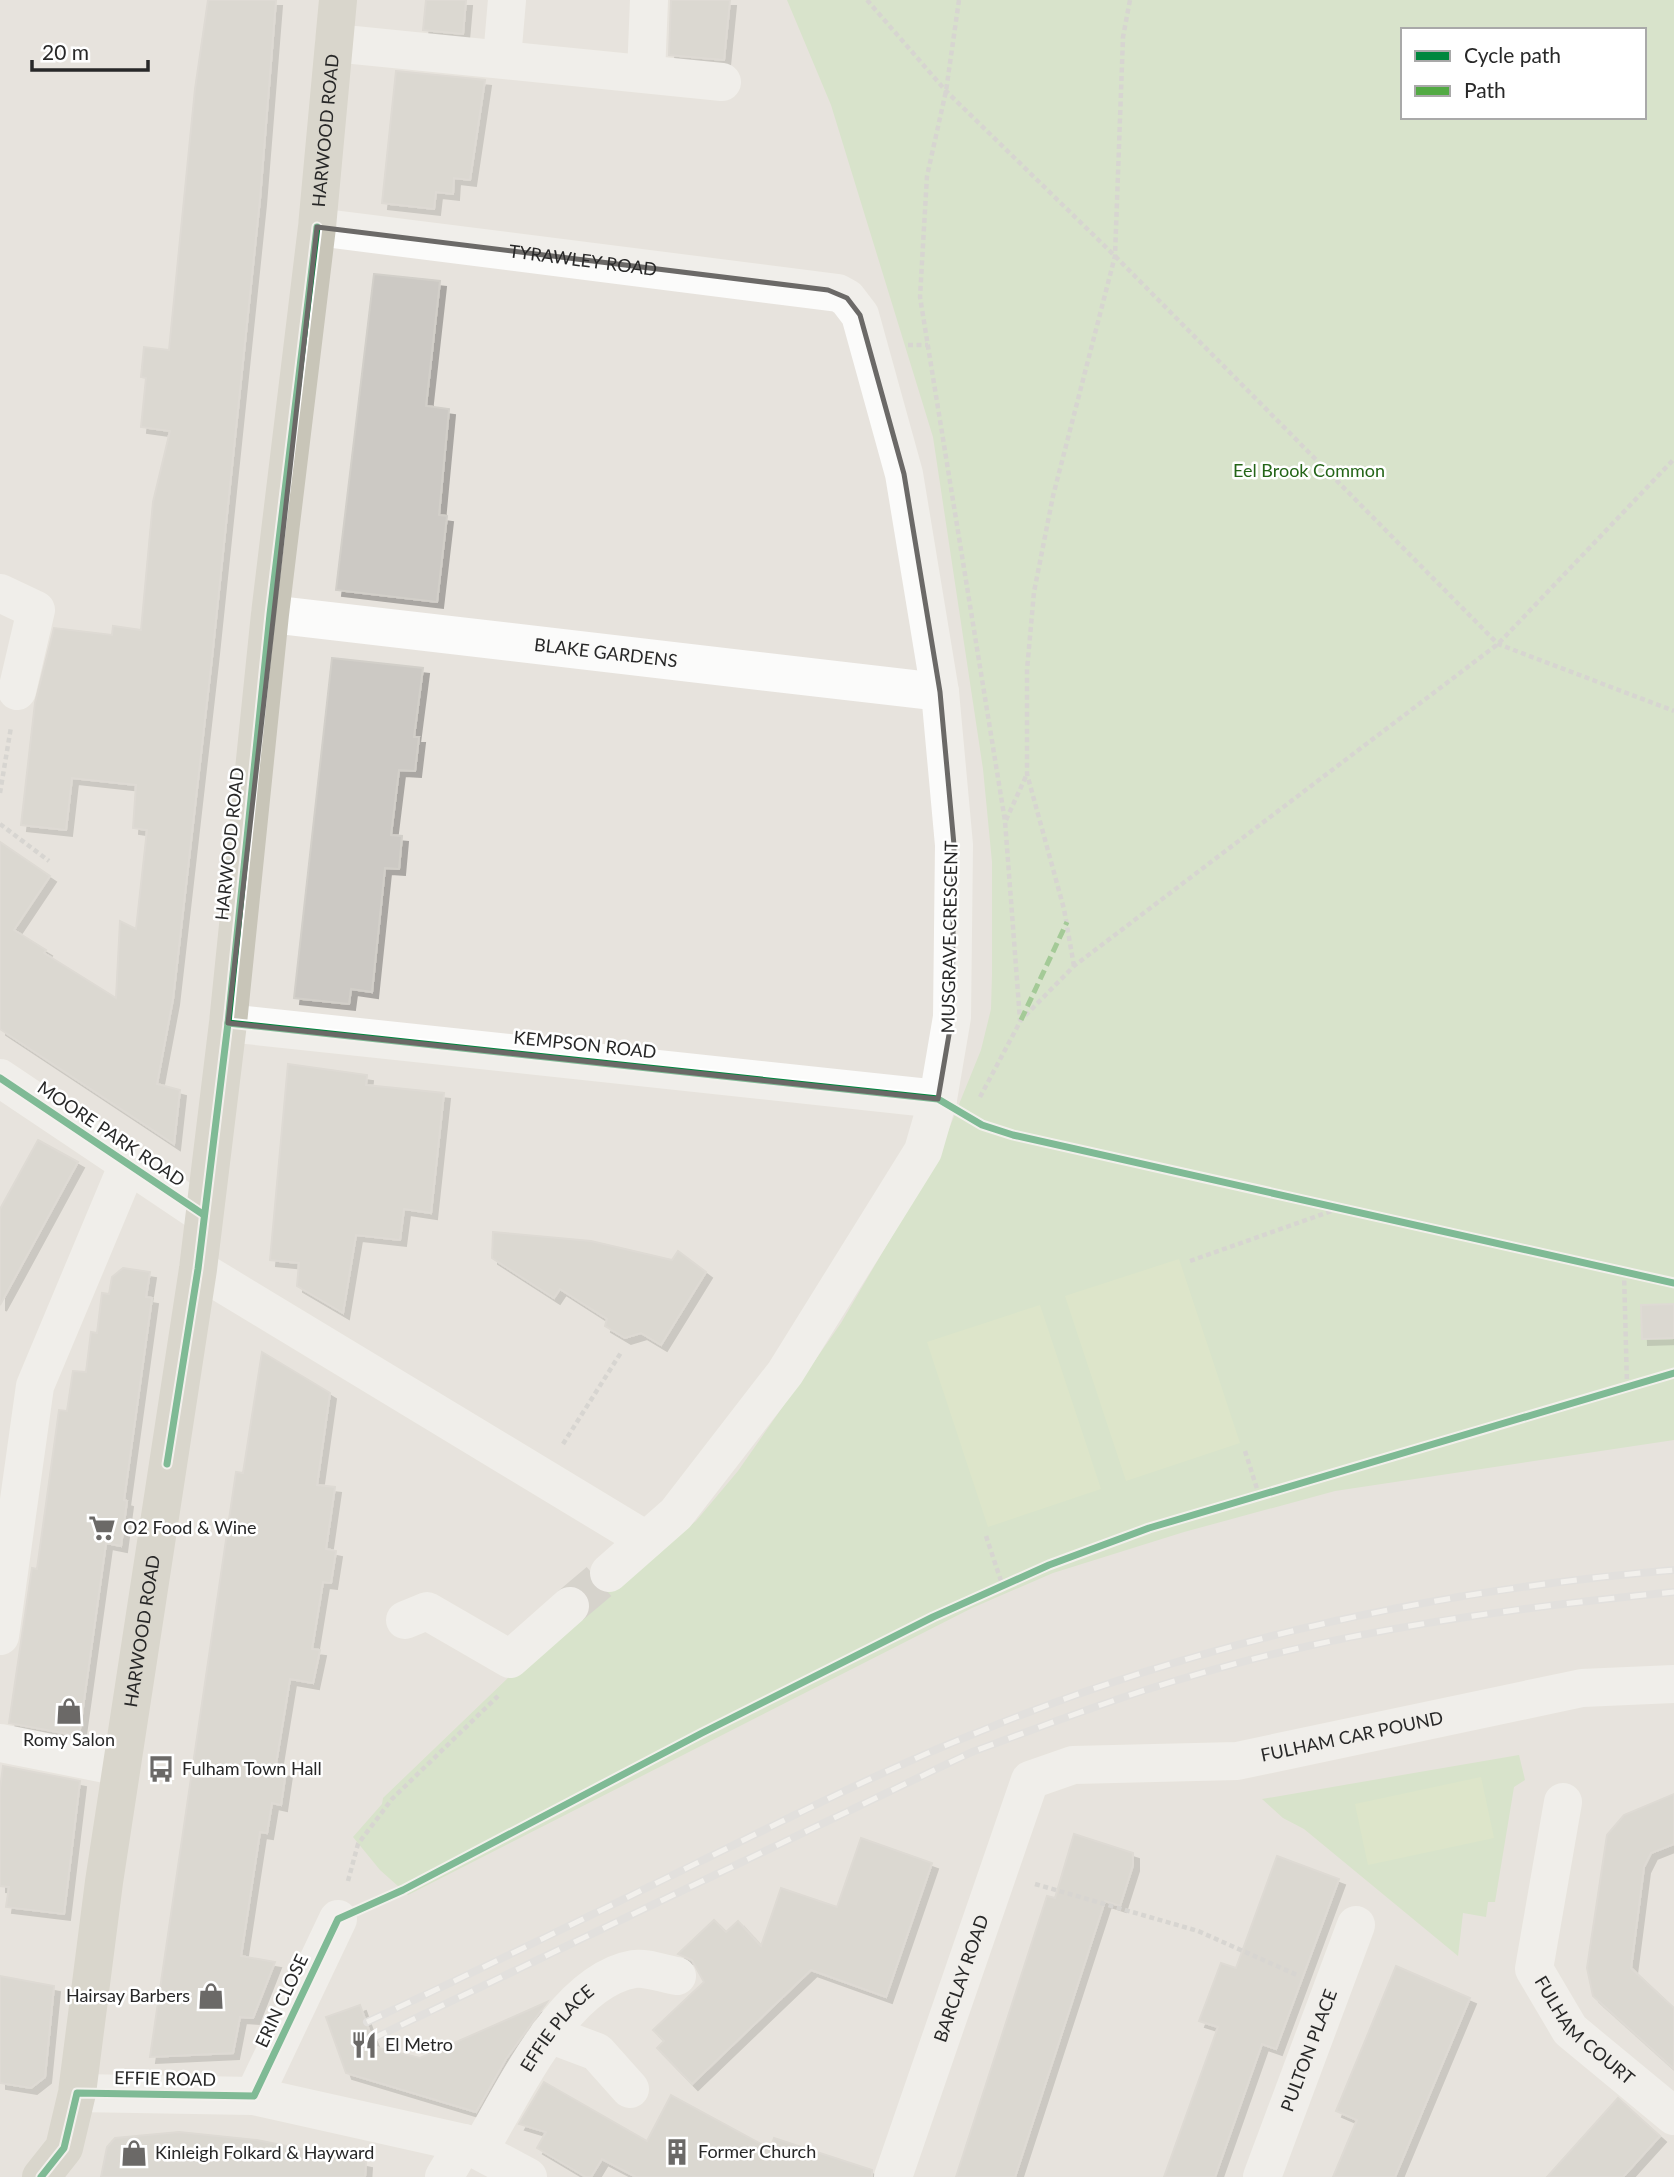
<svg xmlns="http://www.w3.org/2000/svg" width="1674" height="2177" font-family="Lato,sans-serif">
	<defs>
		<filter id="shadow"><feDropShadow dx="6" dy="6" stdDeviation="0" flood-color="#0004"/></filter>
	</defs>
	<rect width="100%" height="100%" fill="#e7e3dd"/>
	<!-- green -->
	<g fill="#c5e3b5" fill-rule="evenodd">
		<path d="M 787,0 L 1674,0 L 1674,1440 L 1335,1491 L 1184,1532 L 1053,1573 L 972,1608 L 408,1895 L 380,1870 L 353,1837 L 382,1804 L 383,1798 L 560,1628 L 696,1521 L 738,1471 L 841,1323 L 936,1161 L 981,1050 L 991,1009 L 992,975 L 992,862 L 983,769 L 933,437 L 831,105 ZM 1403,30 L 1644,30 L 1644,117 L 1403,117 Z"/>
		<path d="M 1519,1755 L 1525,1780 L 1514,1787 L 1495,1902 L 1488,1902 L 1486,1917 L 1463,1913 L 1458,1956 L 1304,1829 L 1283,1818 L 1262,1799 Z"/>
	</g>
	<!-- pitch -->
	<g fill="#d1e7b3">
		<path d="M 1179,1259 L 1240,1443 L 1126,1481 L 1065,1296 Z"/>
		<path d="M 1040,1305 L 1101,1489 L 988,1527 L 927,1342 Z"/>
		<path d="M 1481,1777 L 1494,1838 L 1368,1865 L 1355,1804 Z"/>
	</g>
	<!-- building -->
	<g fill="#ccc9c4" stroke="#d2cfc9" stroke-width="2" filter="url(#shadow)">
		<path d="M 208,0 L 276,0 L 260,199 L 212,658 L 173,999 L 157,1084 L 180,1090 L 174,1144 L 0,1029 L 0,842 L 50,876 L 14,930 L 46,950 L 44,953 L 116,998 L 120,921 L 136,929 L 147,830 L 133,828 L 136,785 L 72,778 L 66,830 L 21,825 L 35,703 L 54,628 L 112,635 L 113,626 L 141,630 L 153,502 L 170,431 L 141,427 L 146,378 L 141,377 L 144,347 L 169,350 L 195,89 Z"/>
		<path d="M 426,0 L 466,0 L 463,34 L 423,30 Z"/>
		<path d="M 671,0 L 730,0 L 724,60 L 669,55 Z"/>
		<path d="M 396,71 L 485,80 L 470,180 L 454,178 L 453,194 L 436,192 L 434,209 L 382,203 Z"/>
		<path d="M 374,274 L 440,281 L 426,406 L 449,409 L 439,515 L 447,516 L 437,602 L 336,590 Z"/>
		<path d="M 332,658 L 423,668 L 414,737 L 419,737 L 415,771 L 399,770 L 391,835 L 402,836 L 399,869 L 385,868 L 372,992 L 351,989 L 349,1004 L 294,998 Z"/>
		<path d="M 288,1064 L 367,1075 L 366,1085 L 444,1093 L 431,1213 L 404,1209 L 400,1240 L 356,1235 L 343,1313 L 297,1286 L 299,1263 L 270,1260 Z"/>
		<path d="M 38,1140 L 78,1162 L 0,1305 L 0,1209 Z"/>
		<path d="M 493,1232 L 591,1241 L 672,1260 L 678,1251 L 706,1272 L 661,1345 L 641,1333 L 625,1338 L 605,1326 L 607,1319 L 560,1289 L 554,1298 L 492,1258 Z"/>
		<path d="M 123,1268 L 150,1272 L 146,1297 L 152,1298 L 124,1500 L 127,1501 L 121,1546 L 106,1543 L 79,1736 L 9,1723 L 32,1568 L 37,1569 L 59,1410 L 67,1411 L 73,1371 L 86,1372 L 91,1332 L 97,1333 L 102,1293 L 109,1294 L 112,1277 Z"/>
		<path d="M 1674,1304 L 1674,1338 L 1642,1339 L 1641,1305 Z"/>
		<path d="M 262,1352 L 330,1393 L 317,1485 L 335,1487 L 326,1549 L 336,1551 L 331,1583 L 323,1582 L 312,1649 L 320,1650 L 313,1683 L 290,1679 L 275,1770 L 286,1771 L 281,1805 L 272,1803 L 267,1833 L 260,1832 L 241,1956 L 275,1962 L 253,2018 L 240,2017 L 233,2053 L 150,2057 L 236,1472 L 243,1473 Z"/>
		<path d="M 3,1766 L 80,1781 L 64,1914 L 6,1907 L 9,1887 L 0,1886 L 0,1789 Z"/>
		<path d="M 1674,1794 L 1674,1844 L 1651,1853 L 1644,1867 L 1631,1968 L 1674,2008 L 1674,2069 L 1593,1996 L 1587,1968 L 1607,1835 L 1624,1815 Z"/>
		<path d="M 1074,1834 L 1133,1853 L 1133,1865 L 1120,1906 L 1105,1901 L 1015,2177 L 956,2177 L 1047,1896 L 1055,1898 Z"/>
		<path d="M 861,1838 L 932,1863 L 886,1997 L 811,1970 L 692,2084 L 657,2048 L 664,2041 L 653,2030 L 704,1982 L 692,1960 L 678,1954 L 714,1920 L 726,1932 L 738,1921 L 761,1946 L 781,1888 L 837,1907 Z"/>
		<path d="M 1277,1856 L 1339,1879 L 1276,2049 L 1262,2044 L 1215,2177 L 1164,2177 L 1218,2027 L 1199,2021 L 1221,1963 L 1236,1968 Z"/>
		<path d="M 1396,1966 L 1470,1998 L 1395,2177 L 1333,2177 L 1357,2120 L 1336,2111 Z"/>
		<path d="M 0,1976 L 54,1986 L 45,2077 L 31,2088 L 0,2083 Z"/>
		<path d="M 547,2002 L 506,2059 L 476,2112 L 346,2073 L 326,2017 L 360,2005 L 375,2047 L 420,2058 Z"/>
		<path d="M 544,2082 L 647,2141 L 671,2095 L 770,2149 L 774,2138 L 872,2170 L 872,2177 L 636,2177 L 602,2159 L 591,2177 L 586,2177 L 537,2148 L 546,2132 L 519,2124 Z"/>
		<path d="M 1618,2098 L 1660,2136 L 1623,2177 L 1547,2177 Z"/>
		<path d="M 179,2132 L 257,2140 L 366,2162 L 365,2177 L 101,2177 L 107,2147 L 115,2138 Z"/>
	</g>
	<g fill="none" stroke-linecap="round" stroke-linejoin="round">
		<!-- minor-tunnel -->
		<path stroke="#c1beb9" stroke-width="38" stroke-dasharray="38 19" stroke-linecap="butt" d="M 570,1606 L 609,1573"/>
		<!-- path -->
		<g stroke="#c4c3c3" stroke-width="4.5" stroke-dasharray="5 3.5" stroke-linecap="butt">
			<path d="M 867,0 L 946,91 L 1115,256 L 1498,644 L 1674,711"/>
			<path d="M 959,0 L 946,91 L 927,176 L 920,297 L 1005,821 L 1020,1020"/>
			<path d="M 908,345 L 928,345"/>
			<path d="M 0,793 L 11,727"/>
			<path d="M 1006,820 L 1027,774"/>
			<path d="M 0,824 L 49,861"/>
			<path d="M 1074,966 L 1064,909 L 1027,774 L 1027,670 L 1034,592 L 1053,496 L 1115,256 L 1123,37 L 1130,0"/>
			<path d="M 980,1097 L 1021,1020 L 1074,966 L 1498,644 L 1674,459"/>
			<path d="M 1190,1261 L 1340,1208"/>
			<path d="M 1624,1272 L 1627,1385"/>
			<path d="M 563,1444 L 622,1351"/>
			<path d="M 1245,1451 L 1259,1495"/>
			<path d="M 986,1536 L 1002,1584"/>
			<path d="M 348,1881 L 358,1844 L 392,1799 L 498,1696"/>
			<path d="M 1035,1884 L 1198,1931 L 1297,1975"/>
		</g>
		<!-- minor -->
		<g stroke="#fbfbfa" stroke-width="38">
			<path d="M 334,43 L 722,82"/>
			<path d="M 502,58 L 507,0"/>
			<path d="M 646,74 L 649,0"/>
			<path id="s1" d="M 317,227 L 838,293 L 847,298 L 860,315 L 904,474 L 940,692 L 954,845 L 952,1017 L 938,1099 L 923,1151 L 785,1373 L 676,1514 L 609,1573"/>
			<path d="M 0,593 L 36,610 L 17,691"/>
			<path id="s2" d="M 270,614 L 940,692"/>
			<path d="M 228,1023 L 938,1099"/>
			<path d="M 0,1078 L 204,1215"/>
			<path d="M 198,1269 L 646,1540"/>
			<path d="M 405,1620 L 427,1611 L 510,1659 L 570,1606"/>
			<path d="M 0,1636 L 35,1386 L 128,1164"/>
			<path d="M 0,1743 L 121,1767"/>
			<path id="s3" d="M 1563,1802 L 1534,1969 L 1570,2030 L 1674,2116"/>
			<path d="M 549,2034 L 597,2052 L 630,2089"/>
			<path d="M 77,2093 L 254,2096 L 464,2143 L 528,2177"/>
			<path d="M 254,2096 L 338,1919"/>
			<path id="s4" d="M 479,2150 C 514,2093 563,1981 634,1969 C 646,1967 664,1974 677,1976"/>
			<path d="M 444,2177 L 464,2143"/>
			<path id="s5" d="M 893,2177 L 1030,1780 L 1073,1765 L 1237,1761 L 1582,1688 L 1674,1684"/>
			<path id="s6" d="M 1262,2177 L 1356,1925"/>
		</g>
		<!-- major -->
		<path stroke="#c8c5b8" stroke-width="38" id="s7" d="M 41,2177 L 64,2148 L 77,2093 L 104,1882 L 198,1269 L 228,1023 L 270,614 L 317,227 L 338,0"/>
		<defs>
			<g id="rail">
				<path d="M 367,2022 C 479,1970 590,1916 701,1861 C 793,1816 885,1769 981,1731 C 1201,1641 1437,1590 1674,1570"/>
				<path d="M 372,2039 L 972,1752 C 1043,1726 1115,1698 1188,1677 C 1346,1630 1510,1608 1674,1592"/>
			</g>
		</defs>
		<!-- rail casing -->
		<use href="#rail" stroke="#dcdcde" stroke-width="8"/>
		<!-- rail -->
		<use href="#rail" stroke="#fff" stroke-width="5" stroke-dasharray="16" stroke-linecap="butt"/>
		<!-- quiet -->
		<path stroke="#53aa44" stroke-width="5" stroke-dasharray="10 5" stroke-linecap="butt" d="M 1021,1020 L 1067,922"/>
		<defs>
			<g id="cycleway">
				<path d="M 228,1023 L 938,1099 L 982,1125 L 1013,1135 L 1674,1283"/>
				<path d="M 0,1078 L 204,1215"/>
				<path d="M 167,1464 L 198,1269 L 228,1023 L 270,614 L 317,227"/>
				<path d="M 41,2177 L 64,2148 L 77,2093 L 254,2096 L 338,1919 L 403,1890 L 702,1733 L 933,1617 L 1049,1565 L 1149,1528 L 1674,1373"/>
			</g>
		</defs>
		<!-- cycleway casing -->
		<use href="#cycleway" stroke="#fff" stroke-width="11"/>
		<!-- cycleway -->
		<use href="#cycleway" stroke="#00873e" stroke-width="7"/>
	</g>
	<!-- marked area -->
	<path d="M0 0H1674V2177H0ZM 317,227 L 828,290 L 847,298 L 860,315 L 904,474 L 940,692 L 954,845 L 952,1017 L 938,1099 L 228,1023 Z" fill="#e7e3dd" fill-opacity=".55" fill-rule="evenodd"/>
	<path fill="none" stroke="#6b6967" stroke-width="5" stroke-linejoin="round" d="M 317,227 L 828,290 L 847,298 L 860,315 L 904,474 L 940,692 L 954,845 L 952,1017 L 938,1099 L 228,1023 Z"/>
	<!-- icons -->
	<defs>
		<symbol id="supermarket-bare" viewBox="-9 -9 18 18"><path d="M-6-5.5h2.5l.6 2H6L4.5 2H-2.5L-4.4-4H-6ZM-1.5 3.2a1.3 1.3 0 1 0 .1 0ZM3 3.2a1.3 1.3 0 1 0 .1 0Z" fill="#6b6967" stroke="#fff" stroke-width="2.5" paint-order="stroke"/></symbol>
		<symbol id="shop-bare" viewBox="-9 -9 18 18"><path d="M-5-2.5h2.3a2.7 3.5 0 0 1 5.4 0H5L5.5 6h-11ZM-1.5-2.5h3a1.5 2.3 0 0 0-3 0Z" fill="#6b6967" stroke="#fff" stroke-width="2.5" paint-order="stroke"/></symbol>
		<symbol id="bus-bare" viewBox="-9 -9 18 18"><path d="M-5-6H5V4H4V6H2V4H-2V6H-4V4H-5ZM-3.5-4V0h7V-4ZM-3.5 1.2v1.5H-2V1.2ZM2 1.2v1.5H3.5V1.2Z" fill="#6b6967" stroke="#fff" stroke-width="2.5" paint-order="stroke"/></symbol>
		<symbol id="restaurant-bare" viewBox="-9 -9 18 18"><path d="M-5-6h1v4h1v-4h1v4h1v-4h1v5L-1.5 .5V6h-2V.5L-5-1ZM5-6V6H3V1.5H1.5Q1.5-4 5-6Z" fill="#6b6967" stroke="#fff" stroke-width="2.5" paint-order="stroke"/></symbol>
		<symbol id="building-bare" viewBox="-9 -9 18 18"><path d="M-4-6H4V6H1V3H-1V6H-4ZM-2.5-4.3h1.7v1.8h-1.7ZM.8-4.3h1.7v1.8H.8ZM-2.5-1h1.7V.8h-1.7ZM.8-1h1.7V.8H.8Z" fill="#6b6967" stroke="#fff" stroke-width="2.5" paint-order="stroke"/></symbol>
	</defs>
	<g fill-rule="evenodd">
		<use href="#supermarket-bare" x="83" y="1509" width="38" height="38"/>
		<use href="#shop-bare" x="50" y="1692" width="38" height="38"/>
		<use href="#bus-bare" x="142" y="1750" width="38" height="38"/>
		<use href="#shop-bare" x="192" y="1977" width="38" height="38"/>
		<use href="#restaurant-bare" x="345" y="2026" width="38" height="38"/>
		<use href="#building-bare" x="658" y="2133" width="38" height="38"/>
		<use href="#shop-bare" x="115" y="2134" width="38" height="38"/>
	</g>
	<g text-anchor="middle" stroke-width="5" stroke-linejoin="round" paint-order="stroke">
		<!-- street labels -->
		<g font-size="18" fill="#282828" stroke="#fff">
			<text dy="6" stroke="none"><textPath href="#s7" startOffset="2072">HARWOOD ROAD</textPath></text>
			<text dy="6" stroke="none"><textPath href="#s1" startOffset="268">TYRAWLEY ROAD</textPath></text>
			<text dy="6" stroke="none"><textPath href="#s2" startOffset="338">BLAKE GARDENS</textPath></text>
			<text transform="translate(230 844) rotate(-84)" y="6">HARWOOD ROAD</text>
			<text transform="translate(950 937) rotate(-89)" y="6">MUSGRAVE CRESCENT</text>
			<text transform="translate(585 1045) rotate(6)" y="6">KEMPSON ROAD</text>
			<text transform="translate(111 1134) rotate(34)" y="6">MOORE PARK ROAD</text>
			<text dy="6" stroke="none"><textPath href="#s7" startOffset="560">HARWOOD ROAD</textPath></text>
			<text dy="6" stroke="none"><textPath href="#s5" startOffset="747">FULHAM CAR POUND</textPath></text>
			<text dy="6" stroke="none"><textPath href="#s5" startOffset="210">BARCLAY ROAD</textPath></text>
			<text transform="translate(282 2001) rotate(-65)" y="6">ERIN CLOSE</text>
			<text dy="6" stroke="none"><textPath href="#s3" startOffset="250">FULHAM COURT</textPath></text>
			<text dy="6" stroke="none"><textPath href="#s4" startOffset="145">EFFIE PLACE</textPath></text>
			<text dy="6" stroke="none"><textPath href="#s6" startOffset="135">PULTON PLACE</textPath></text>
			<text transform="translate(165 2079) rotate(1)" y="6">EFFIE ROAD</text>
		</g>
		<!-- park labels -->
		<g font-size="18" fill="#246518" stroke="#fff">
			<text x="1309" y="477">Eel Brook Common</text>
		</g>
		<!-- poi labels -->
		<g font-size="18" fill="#282828" stroke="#fff" text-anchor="start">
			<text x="123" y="1534">O2 Food &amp; Wine</text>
			<text x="69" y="1746" text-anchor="middle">Romy Salon</text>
			<text x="182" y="1775">Fulham Town Hall</text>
			<text x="190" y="2002" text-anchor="end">Hairsay Barbers</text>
			<text x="385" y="2051">El Metro</text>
			<text x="698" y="2158">Former Church</text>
			<text x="155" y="2159">Kinleigh Folkard &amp; Hayward</text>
		</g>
	</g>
	<!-- legend -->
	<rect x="1401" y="28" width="245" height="91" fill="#ffffff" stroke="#a9a9a9" stroke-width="2"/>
	<rect x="1415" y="51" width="35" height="10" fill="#00873e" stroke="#a9a9a9" stroke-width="2"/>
	<text x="1464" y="63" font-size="21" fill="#282828">Cycle path</text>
	<rect x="1415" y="86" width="35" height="10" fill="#53aa44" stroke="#a9a9a9" stroke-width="2"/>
	<text x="1464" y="98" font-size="21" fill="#282828">Path</text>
	<!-- scale -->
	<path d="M32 60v10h116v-10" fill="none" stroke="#282828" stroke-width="3.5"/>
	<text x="42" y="60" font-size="21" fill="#282828" stroke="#ffffff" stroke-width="5" paint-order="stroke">20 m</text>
</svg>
